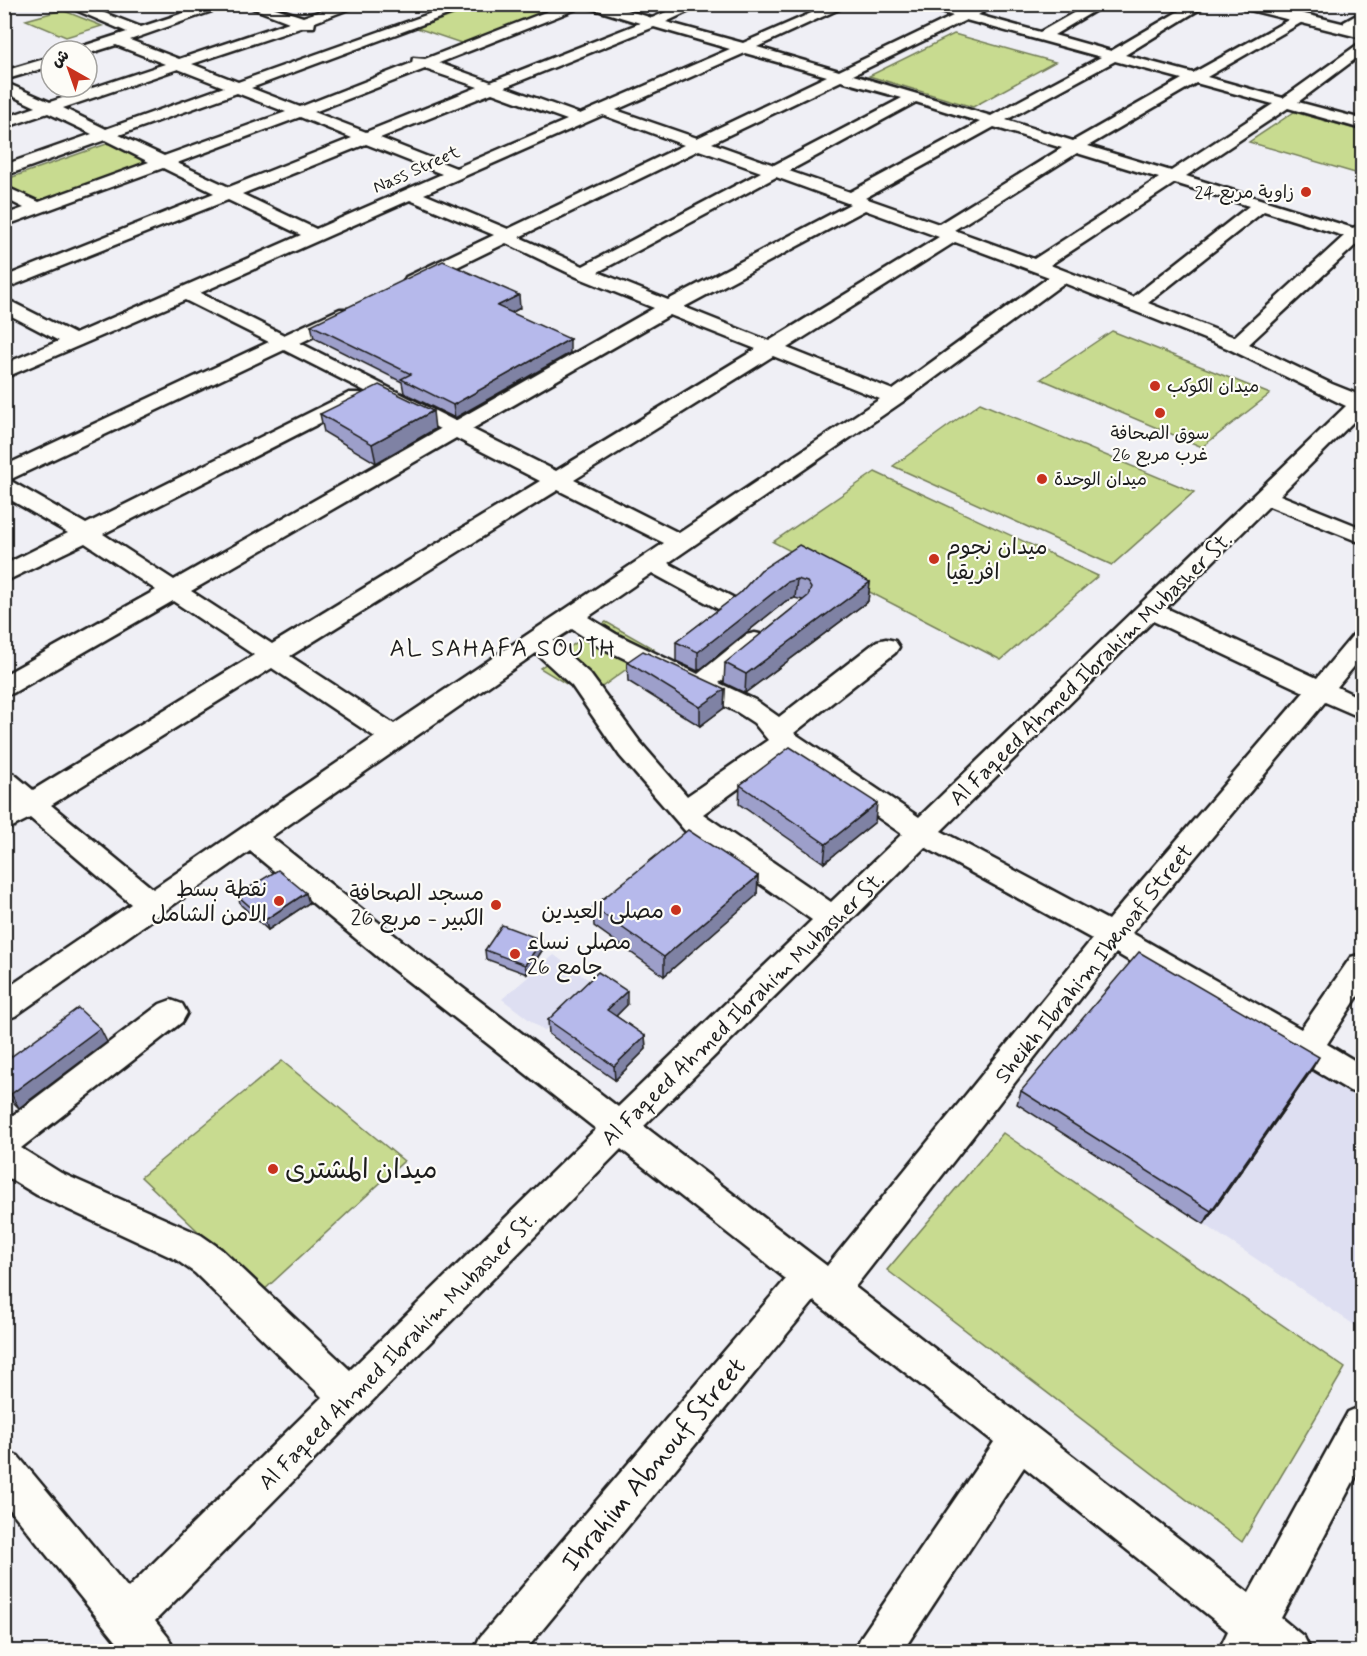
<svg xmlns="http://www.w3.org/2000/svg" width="1367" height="1656" font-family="Mynerve,'Playpen Sans Arabic',sans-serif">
	<rect width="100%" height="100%" fill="#efeff5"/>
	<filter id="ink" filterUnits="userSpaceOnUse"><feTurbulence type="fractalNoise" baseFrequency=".0167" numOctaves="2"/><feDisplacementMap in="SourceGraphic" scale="12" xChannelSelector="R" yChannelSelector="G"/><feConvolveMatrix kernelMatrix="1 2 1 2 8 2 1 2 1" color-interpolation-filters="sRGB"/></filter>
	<g filter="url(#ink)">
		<!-- built -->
		<g fill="#dedff2">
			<path d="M 554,955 L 596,985 L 544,1031 L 502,999 Z"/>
			<path d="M 1319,1060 L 1362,1085 L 1362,1330 L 1204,1224 Z"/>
		</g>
		<!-- green -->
		<g fill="#c8db90" stroke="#727c56" stroke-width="1.5">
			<path d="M 482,5 L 575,5 L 467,45 L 417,28 Z"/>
			<path d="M 62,10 L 102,26 L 66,37 L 26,20 Z"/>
			<path d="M 954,34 L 1055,62 L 973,107 L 869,76 Z"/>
			<path d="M 1294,112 L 1362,131 L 1362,175 L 1249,142 Z"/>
			<path d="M 115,141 L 163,164 L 43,208 L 5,188 L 4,180 Z"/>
			<path d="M 1112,331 L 1270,394 L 1202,447 L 1041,379 Z"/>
			<path d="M 980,403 L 1194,492 L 1112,565 L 893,466 Z"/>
			<path d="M 875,472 L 1098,576 L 1001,660 L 773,542 Z"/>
			<path d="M 606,622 L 654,649 L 588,697 L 540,668 Z"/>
			<path d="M 282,1061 L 404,1161 L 262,1292 L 141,1177 Z"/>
			<path d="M 1003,1133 L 1345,1368 L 1242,1542 L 887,1270 Z"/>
		</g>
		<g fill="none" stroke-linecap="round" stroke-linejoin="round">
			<defs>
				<g id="minor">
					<path d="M 62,4 L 81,4 L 141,27 L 211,4 L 232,4 L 130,40 L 179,59 L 289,22 L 242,4 L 263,4 L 303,17 L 341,4 L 362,4 L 315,22 L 314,27 L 303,27 L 192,64 L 238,82 L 457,4 L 477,4 L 251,88 L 300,107 L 412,63 L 413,58 L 425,59 L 566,4 L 607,4 L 652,18 L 685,4 L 704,4 L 666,22 L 743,43 L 832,4 L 850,4 L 757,47 L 839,71 L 953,16 L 917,4 L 940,4 L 964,11 L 977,4 L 995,4 L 978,15 L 1040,32 L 1089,4 L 1106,4 L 1054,35 L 1111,51 L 1191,4 L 1208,4 L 1125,55 L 1193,73 L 1299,14 L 1304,15 L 1304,21 L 1207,77 L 1283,98 L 1357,45 L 1362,44 L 1362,54 L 1298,102 L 1362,119 L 1362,129 L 1288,108 L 1186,176 L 1353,228 L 1362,224 L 1362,241 L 1360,241 L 1249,344 L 1332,384 L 1362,396 L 1362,413 L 1280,495 L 1362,528 L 1362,543 L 1269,506 L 1166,608 L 1317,678 L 1353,635 L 1362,633 L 1362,657 L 1337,687 L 1362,699 L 1362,718 L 1325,702 L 1132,933 L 1301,1029 L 1351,957 L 1362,954 L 1362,990 L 1327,1044 L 1362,1065 L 1362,1095 L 1350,1091 L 1116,953 L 855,1287 L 1249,1593 L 1348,1412 L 1362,1406 L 1362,1465 L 1281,1618 L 1304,1637 L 1311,1652 L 1218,1652 L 1228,1631 L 1024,1467 L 902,1652 L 854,1652 L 861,1637 L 994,1442 L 814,1301 L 524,1652 L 473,1652 L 480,1637 L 786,1279 L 621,1149 L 155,1621 L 168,1637 L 175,1652 L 125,1652 L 4,1502 L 4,1450 L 18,1456 L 128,1588 L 322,1397 L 195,1273 L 175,1259 L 37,1195 L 4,1175 L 4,1122 L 160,1004 L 171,1000 L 182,1004 L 187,1013 L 182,1022 L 21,1148 L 61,1173 L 201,1235 L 221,1249 L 350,1370 L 596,1129 L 390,967 L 250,851 L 15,1016 L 4,1020 L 4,990 L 131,904 L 30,818 L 4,831 L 4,807 L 12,803 L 4,797 L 4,771 L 14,774 L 33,790 L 254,655 L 173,601 L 13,693 L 4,695 L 4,675 L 156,590 L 85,543 L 4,582 L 4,565 L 68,533 L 4,496 L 4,466 L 269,342 L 185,300 L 4,378 L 4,364 L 59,341 L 4,312 L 4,298 L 75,334 L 301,235 L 228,200 L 4,289 L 4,277 L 214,193 L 163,168 L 4,226 L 4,215 L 24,208 L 4,198 L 4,186 L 39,202 L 149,162 L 105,140 L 4,176 L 4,165 L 92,134 L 48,113 L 4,128 L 4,118 L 36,107 L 4,92 L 4,82 L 50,102 L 165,64 L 116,45 L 87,54 L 87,51 L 75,51 L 77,48 L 127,32 ZM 584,6 L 640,23 L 491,82 L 439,63 ZM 966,20 L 1101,57 L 991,116 L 853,75 ZM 654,27 L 730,49 L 580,114 L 505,87 ZM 745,53 L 827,76 L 697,138 L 616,110 ZM 1115,61 L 1182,79 L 1073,141 L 1006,120 ZM 178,69 L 224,87 L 106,129 L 63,108 ZM 425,69 L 478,87 L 366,132 L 314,112 ZM 841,81 L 902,98 L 774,165 L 712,143 ZM 1196,83 L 1273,104 L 1171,171 L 1088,146 ZM 237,93 L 286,112 L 164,156 L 119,135 ZM 492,93 L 567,120 L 456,168 L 380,138 ZM 916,102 L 980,122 L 850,192 L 789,171 ZM 603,115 L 684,145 L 508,229 L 424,194 ZM 300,117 L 352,138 L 229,187 L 177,163 ZM 994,127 L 1062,148 L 939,224 L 865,198 ZM 366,144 L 442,174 L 316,229 L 242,194 ZM 699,150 L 761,172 L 583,266 L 519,237 ZM 1077,153 L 1159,178 L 1034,259 L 954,230 ZM 776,177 L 850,204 L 668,300 L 598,272 ZM 1175,183 L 1249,206 L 1133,297 L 1050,265 ZM 410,200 L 494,235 L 406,277 L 404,281 L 406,285 L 420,285 L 506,243 L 577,277 L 654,308 L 455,421 L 300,343 L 354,317 L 357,313 L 354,309 L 340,309 L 284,335 L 200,293 ZM 865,210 L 939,237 L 769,341 L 684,307 ZM 1264,211 L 1344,236 L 1234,337 L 1148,303 ZM 955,242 L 1049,277 L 893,390 L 787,348 ZM 1064,283 L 1227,348 L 1346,406 L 919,817 L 794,733 L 895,653 L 899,647 L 895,641 L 886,639 L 877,641 L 779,717 L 755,700 L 719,683 L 764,647 L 768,641 L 764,635 L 755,633 L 746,635 L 698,674 L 616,634 L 588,617 L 652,573 L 720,610 L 729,613 L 738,610 L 741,605 L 738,600 L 668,563 L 902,402 ZM 670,315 L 756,349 L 556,471 L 472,429 ZM 284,350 L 440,429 L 174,580 L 103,534 L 363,401 L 366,397 L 363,393 L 349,393 L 86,524 L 9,480 ZM 773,356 L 880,399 L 679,533 L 574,480 ZM 456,438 L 540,481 L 272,644 L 191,591 ZM 558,490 L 664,543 L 394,724 L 290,656 ZM 1153,621 L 1304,692 L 1108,920 L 941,831 ZM 572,629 L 598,646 L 737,712 L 754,723 L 768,740 L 687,796 L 640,742 L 590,674 L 553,641 ZM 536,653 L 572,686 L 620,756 L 687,833 L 812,920 L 618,1107 L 412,949 L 271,837 ZM 272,668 L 375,737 L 153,889 L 51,805 ZM 786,754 L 902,834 L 831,902 L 703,814 ZM 925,847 L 1092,939 L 827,1266 L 644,1126 Z"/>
					<path d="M 1362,12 L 1362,22 L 1354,28 L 1344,28 L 1344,22 Z"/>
					<path d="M 51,57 L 51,66 L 4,80 L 4,71 Z"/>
				</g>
				<path id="major" d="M 1236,4 L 1264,4 L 1362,28 L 1362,38 L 1238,7 Z"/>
			</defs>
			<!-- minor casing -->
			<use href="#minor" stroke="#1c1c1c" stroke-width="5"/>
			<!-- major casing -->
			<use href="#major" stroke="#1c1c1c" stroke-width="5"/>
			<!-- minor -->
			<use href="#minor" fill="#fdfcf7" fill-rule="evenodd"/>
			<!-- major -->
			<use href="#major" fill="#fdfcf7" fill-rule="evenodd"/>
		</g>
		<!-- wall -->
		<g fill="#9d9fca" stroke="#1c1c1c" stroke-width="1.5">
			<path d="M 520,308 L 511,313 L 570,353 L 455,418 L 404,393 L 402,382 L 314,338 L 311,325 Z"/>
			<path d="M 320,414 L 435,429 L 376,463 L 324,432 Z"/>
			<path d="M 761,570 L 870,582 L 868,601 L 745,693 L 724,683 L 725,663 L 803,600 L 795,598 L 786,601 L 698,671 L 676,661 L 676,642 L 740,593 Z"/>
			<path d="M 627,662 L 725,689 L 724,708 L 700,726 L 628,681 Z"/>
			<path d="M 740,785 L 875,822 L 824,863 L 739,804 Z"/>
			<path d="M 758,876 L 757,895 L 664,976 L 594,926 L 593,907 Z"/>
			<path d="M 237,895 L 309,903 L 268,930 L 241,905 Z"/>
			<path d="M 543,949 L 527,974 L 486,959 L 485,950 Z"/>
			<path d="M 627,1005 L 616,1016 L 645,1036 L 646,1049 L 615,1080 L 549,1034 L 548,1020 Z"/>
			<path d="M 107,1042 L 19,1108 L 4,1093 L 4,1062 Z"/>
			<path d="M 1311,1071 L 1204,1224 L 1017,1104 L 1021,1091 Z"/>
		</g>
		<!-- shaded-wall -->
		<g fill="#7f82a4" stroke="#1c1c1c" stroke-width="1.5">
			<path d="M 519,295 L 520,308 L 498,320 L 497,306 Z"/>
			<path d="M 570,339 L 570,353 L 455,418 L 453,405 Z"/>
			<path d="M 433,411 L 435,429 L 376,463 L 372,444 Z"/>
			<path d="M 797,579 L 795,598 L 786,601 L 698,671 L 698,652 L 787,582 Z"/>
			<path d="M 870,582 L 868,601 L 745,693 L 746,674 Z"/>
			<path d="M 725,689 L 724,708 L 700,726 L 700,707 Z"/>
			<path d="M 877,803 L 875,822 L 824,863 L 826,844 Z"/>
			<path d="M 758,876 L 757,895 L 664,976 L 664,957 Z"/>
			<path d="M 306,893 L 309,903 L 268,930 L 265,920 Z"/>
			<path d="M 542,940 L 543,949 L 527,974 L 525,965 Z"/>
			<path d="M 627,991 L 627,1005 L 608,1024 L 607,1010 Z"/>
			<path d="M 100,1028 L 107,1042 L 19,1108 L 11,1094 Z"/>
			<path d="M 645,1036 L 646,1049 L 615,1080 L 614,1066 Z"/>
			<path d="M 1319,1057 L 1311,1071 L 1204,1224 L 1211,1211 Z"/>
		</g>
		<!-- building -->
		<g fill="#b6b9eb" stroke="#1c1c1c" stroke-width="1.5">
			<path d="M 443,261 L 519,295 L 497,306 L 570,339 L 453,405 L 401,379 L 411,374 L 311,325 Z"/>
			<path d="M 379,385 L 433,411 L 372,444 L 320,414 Z"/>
			<path d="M 799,545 L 870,582 L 746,674 L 725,663 L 808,596 L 811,588 L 807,582 L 797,579 L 787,582 L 698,652 L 676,642 L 740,593 L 761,570 Z"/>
			<path d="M 643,651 L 725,689 L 700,707 L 627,662 Z"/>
			<path d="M 790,747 L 877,803 L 826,844 L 740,785 Z"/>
			<path d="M 688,830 L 758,876 L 664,957 L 593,907 Z"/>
			<path d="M 278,870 L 306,893 L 265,920 L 237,895 Z"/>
			<path d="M 502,925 L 542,940 L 525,965 L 485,950 Z"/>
			<path d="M 1139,952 L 1319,1057 L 1211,1211 L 1021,1091 Z"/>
			<path d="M 598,972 L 627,991 L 607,1010 L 645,1036 L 614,1066 L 548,1020 Z"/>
			<path d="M 78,1008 L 100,1028 L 11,1094 L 4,1088 L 4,1062 Z"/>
		</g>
	</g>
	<!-- markers -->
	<g fill="#c8321e" stroke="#fdfcf7" stroke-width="2">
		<circle cx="1306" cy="192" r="6"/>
		<circle cx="1155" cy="386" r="6"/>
		<circle cx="1160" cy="413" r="6"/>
		<circle cx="1042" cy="479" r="6"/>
		<circle cx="934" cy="559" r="6"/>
		<circle cx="279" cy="901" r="6"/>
		<circle cx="496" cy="905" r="6"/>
		<circle cx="676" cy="910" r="6"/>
		<circle cx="515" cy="954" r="6"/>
		<circle cx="273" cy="1169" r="6"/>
	</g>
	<g text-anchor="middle" stroke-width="4.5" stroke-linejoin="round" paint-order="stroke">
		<!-- far-street labels -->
		<g font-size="18" fill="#1c1c1c" stroke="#fdfcf7">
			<text transform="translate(416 169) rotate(-24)" y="6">Nass Street</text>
		</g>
		<!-- far-poi labels -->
		<g font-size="18" fill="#1c1c1c" stroke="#fdfcf7" text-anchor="start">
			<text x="1294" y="198" text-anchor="end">زاوية مربع 24</text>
			<text x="1167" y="392">ميدان الكوكب</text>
			<text x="1160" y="439" text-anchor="middle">سوق الصحافة<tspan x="1160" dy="21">غرب مربع 26</tspan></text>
			<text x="1054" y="485">ميدان الوحدة</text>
		</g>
		<!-- poi labels -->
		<g font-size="22" fill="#1c1c1c" stroke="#fdfcf7" text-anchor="end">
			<text x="946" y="554" text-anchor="start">ميدان نجوم<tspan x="946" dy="25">افريقيا</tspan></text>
			<text x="267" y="896">نقطة بسط<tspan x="267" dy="25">الامن الشامل</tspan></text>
			<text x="484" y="900">مسجد الصحافة<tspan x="484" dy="25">الكبير - مربع 26</tspan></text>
			<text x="664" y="918">مصلى العيدين</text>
			<text x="527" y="949" text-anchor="start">مصلى نساء<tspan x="527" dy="25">جامع 26</tspan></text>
		</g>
		<!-- street labels -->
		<g font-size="22" fill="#1c1c1c" stroke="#fdfcf7">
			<text transform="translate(1090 668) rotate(-44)" y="8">Al Faqeed Ahmed Ibrahim Mubasher St.</text>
			<text transform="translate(1093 963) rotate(-51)" y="8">Sheikh Ibrahim Ibenoaf Street</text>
			<text transform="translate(742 1008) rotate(-44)" y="8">Al Faqeed Ahmed Ibrahim Mubasher St.</text>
			<text transform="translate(397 1350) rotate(-45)" y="8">Al Faqeed Ahmed Ibrahim Mubasher St.</text>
		</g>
		<!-- neighbourhood labels -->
		<g font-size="24" letter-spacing="1.5" fill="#1c1c1c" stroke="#fdfcf7">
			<text x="503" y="656">AL SAHAFA SOUTH</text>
		</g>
		<!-- near-poi labels -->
		<g font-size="27" fill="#1c1c1c" stroke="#fdfcf7" text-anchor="start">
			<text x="285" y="1178">ميدان المشترى</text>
		</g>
		<!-- near-street labels -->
		<g font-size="27" fill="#1c1c1c" stroke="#fdfcf7">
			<text transform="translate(653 1464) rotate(-50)" y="9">Ibrahim Abnouf Street</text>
		</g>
	</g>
	<!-- margin -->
	<rect width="1367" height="1656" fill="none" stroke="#fdfcf7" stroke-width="24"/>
	<rect x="12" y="12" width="1343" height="1632" fill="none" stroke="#1c1c1c" stroke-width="2" filter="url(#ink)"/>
	<!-- north arrow -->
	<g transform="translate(69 69) rotate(320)"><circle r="28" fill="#fdfcf7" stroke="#a3a29f" stroke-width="1.5"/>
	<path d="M0-4.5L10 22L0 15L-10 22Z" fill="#c8321e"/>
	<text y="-9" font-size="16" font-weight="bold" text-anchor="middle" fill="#1c1c1c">ش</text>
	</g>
</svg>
